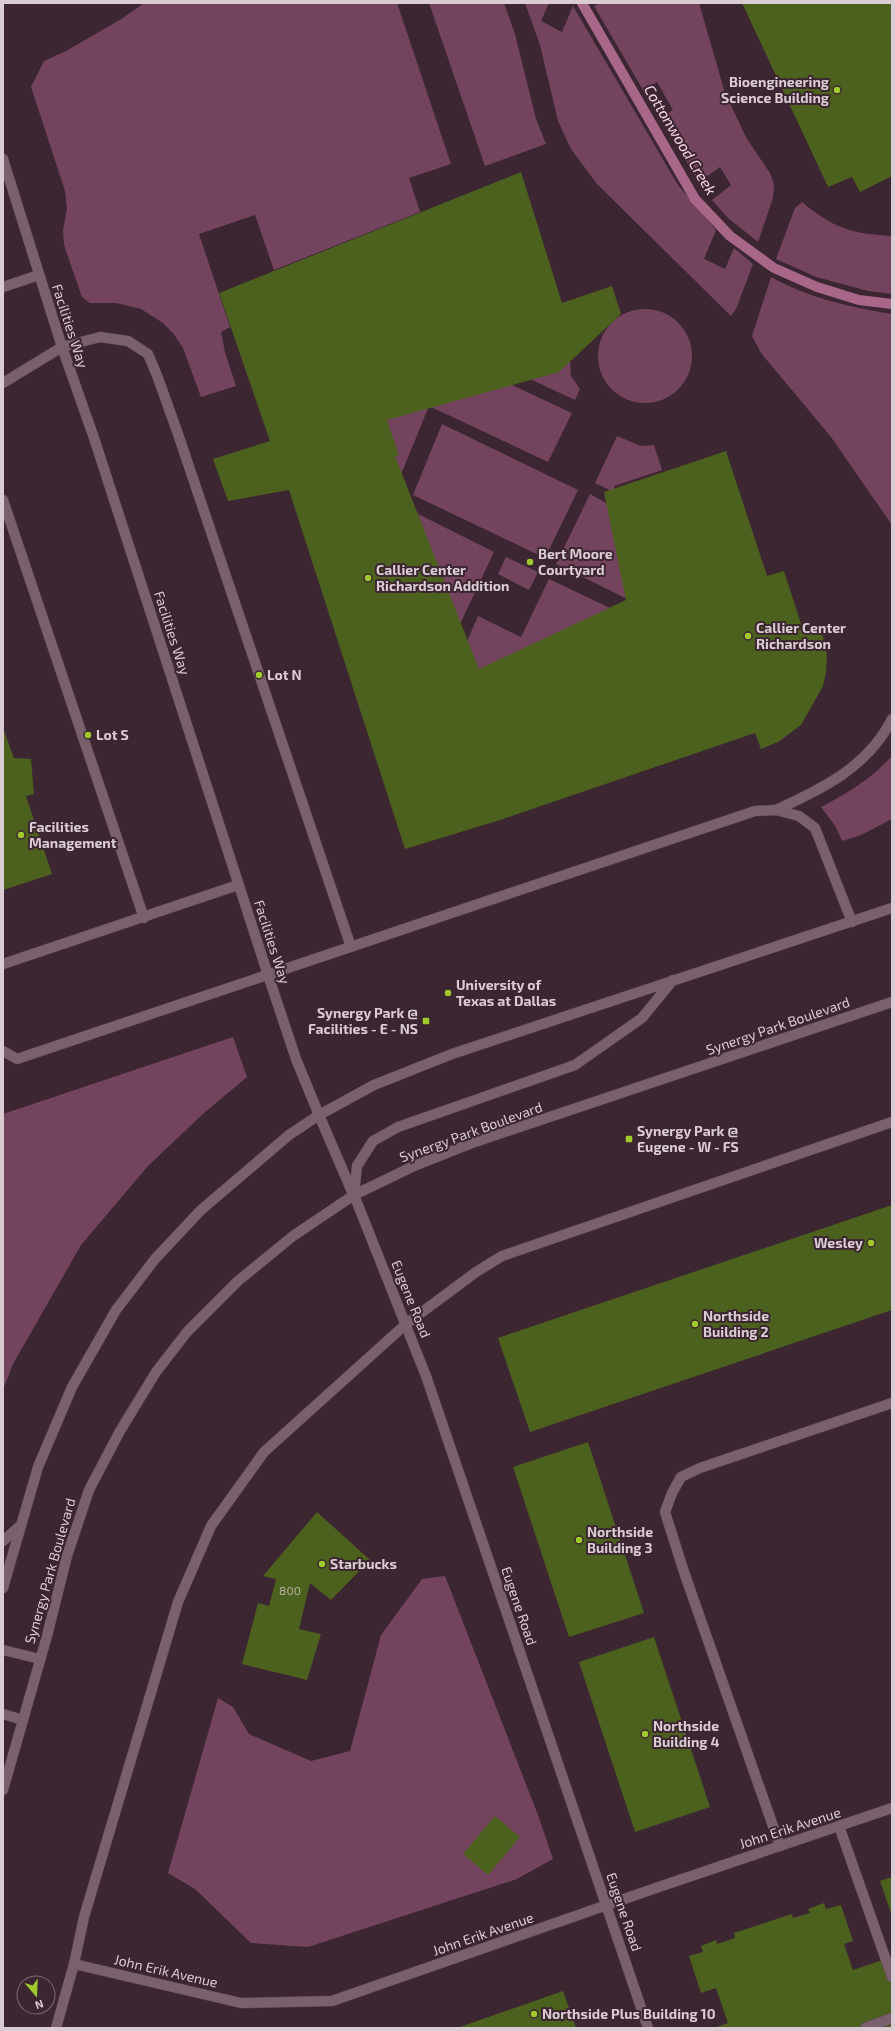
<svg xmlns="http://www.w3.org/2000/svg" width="895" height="2031" font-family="'Exo 2',sans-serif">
	<rect width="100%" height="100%" fill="#3b2631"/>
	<!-- green -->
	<g fill="#74445e">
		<path d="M 144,3 L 397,3 L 451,164 L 409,178 L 420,212 L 274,270 L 255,215 L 199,234 L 230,327 L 221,332 L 225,352 L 236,386 L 201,397 L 183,348 L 173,333 L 163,323 L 141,309 L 116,303 L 90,303 L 82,297 L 64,245 L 63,230 L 67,209 L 65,191 L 31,87 L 44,61 L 66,51 L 123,18 Z"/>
		<path d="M 429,3 L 504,3 L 515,34 L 536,119 L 546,144 L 485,166 Z"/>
		<path d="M 525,3 L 549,3 L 541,21 L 562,32 L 573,6 L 678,185 L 716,230 L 704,259 L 725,269 L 734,248 L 753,264 L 736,309 L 731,316 L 597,184 L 571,149 L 558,121 L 540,45 Z"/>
		<path d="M 600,3 L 699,3 L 725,93 L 747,139 L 770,173 L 774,184 L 773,198 L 758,242 L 728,218 L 712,200 L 731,185 L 720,167 L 699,182 L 660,118 L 673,110 L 657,82 L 643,90 L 594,6 Z"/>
		<path d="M 802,202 C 833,228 852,234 892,236 L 892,294 L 868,291 L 816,277 L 776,259 L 795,208 Z"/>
		<path d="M 771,277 C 809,298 849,307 892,314 L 892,525 L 831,437 L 761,353 L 752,336 Z"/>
		<circle cx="645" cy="356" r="47"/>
		<path d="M 569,345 L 571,376 L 580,389 L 575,400 L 504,367 Z"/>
		<path d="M 486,373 L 572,413 L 548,462 L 429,406 L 398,482 L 374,411 Z"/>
		<path d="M 442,424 L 578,490 L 545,558 L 413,495 Z"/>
		<path d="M 617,436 L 641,446 L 654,445 L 662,470 L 614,486 L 616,493 L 595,483 Z"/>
		<path d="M 590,494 L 622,512 L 656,613 L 556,564 Z"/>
		<path d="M 406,508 L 494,552 L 451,643 Z"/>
		<path d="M 506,557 L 538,572 L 529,590 L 498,574 Z"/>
		<path d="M 549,579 L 648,626 L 467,687 L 458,662 L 478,616 L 521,637 Z"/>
		<path d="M 892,756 L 892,819 L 861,835 L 842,841 L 836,827 L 821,807 C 848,793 871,779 892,756 Z"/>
		<path d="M 233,1037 L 247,1077 L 204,1113 L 148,1166 L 81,1245 L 13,1364 L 3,1390 L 3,1114 Z"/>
		<path d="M 445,1576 L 538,1815 L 553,1859 L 517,1879 L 308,1947 L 251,1943 L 195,1889 L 168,1873 L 218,1698 L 233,1707 L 249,1734 L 311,1761 L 350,1751 L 381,1635 L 422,1579 Z"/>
	</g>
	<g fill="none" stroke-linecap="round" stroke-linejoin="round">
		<!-- stream -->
		<path stroke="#a86789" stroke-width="10" d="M 582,3 L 695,199 L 730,236 L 774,268 L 817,287 L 859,300 L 892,304"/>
	</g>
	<!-- building -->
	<g fill="#4d611e">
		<path d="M 742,3 L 892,3 L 892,176 L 860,192 L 852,177 L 828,187 Z"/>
		<path d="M 521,172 L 562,303 L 612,286 L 621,314 L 559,372 L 387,420 L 399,455 L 395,456 L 479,669 L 626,600 L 604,492 L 726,451 L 767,576 L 784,571 L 804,633 L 821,627 L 827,656 L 826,672 L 823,686 L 801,725 L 778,742 L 761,749 L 755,733 L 500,820 L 405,849 L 289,490 L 228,501 L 213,459 L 270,441 L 219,293 Z"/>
		<path d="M 3,728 L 14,758 L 31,759 L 34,794 L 26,796 L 52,874 L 3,890 Z"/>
		<path d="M 892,1205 L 892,1310 L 530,1432 L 498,1338 Z"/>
		<path d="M 588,1442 L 644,1613 L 569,1637 L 513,1467 Z"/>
		<path d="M 317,1512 L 370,1560 L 331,1600 L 310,1583 L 299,1629 L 321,1634 L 307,1680 L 242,1664 L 258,1603 L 269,1606 L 276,1579 L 263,1576 Z"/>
		<path d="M 654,1637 L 710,1807 L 635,1832 L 579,1662 Z"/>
		<path d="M 495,1816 L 520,1837 L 488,1875 L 463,1854 Z"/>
		<path d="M 892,1877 L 892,1916 L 880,1881 Z"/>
		<path d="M 824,1903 L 826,1909 L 841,1905 L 853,1941 L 844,1944 L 853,1970 L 892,1957 L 892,2028 L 714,2028 L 728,2023 L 716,1988 L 701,1993 L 689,1956 L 703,1952 L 701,1946 L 716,1940 L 717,1944 L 735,1938 L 734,1933 L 792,1914 L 793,1918 L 810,1913 L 808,1909 Z"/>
		<path d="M 563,1991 L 576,2028 L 457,2028 Z"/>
	</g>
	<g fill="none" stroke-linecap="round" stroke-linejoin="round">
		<defs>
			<g id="lane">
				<path d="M 3,287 L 39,275"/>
				<path d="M 3,383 L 62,347 L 100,337 L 128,341 L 148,354 L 158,378 L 178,434 L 351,947"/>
				<path d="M 3,500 L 144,918"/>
				<path d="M 3,964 L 238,885"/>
				<path d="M 3,1051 L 17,1059 L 755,811 L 776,810 L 799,816 L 815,828 L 852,922"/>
				<path d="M 839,1826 L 892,1977"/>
				<path d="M 780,1846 L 684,1572 L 665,1512 L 672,1493 L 681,1477 L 700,1468 L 892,1403"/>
				<path d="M 56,2028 L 74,1964 L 84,1917 L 178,1602 L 211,1526 L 264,1452 L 406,1324 L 476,1272 L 502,1256 L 892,1122"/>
				<path d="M 865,2028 L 892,2018"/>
			</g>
			<g id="street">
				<path d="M 3,159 L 62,347 L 94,438 L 268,975 L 296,1059 L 319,1115"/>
				<path d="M 776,810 C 822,789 868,767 892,719"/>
				<path d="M 354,1195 L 426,1376 L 648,2028"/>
				<path d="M 74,1964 L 241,2003 L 332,2001 L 650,1890 L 892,1808"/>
			</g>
			<g id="secondary">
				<path d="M 319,1115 L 353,1194"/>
				<path d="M 354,1195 L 357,1166 L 373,1141 L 398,1127 L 575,1065 L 642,1018 L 673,980"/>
				<path d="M 3,1541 L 21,1525"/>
				<path d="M 3,1588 L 38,1467 L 72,1387 L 116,1310 L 155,1259 L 201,1210 L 289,1135 L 319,1115 L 374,1085 L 452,1054 L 892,908"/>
				<path d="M 3,1650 L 40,1659"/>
				<path d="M 3,1714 L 23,1720"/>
				<path d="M 3,1790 L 47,1636 L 67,1556 L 89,1490 L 120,1431 L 156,1372 L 187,1332 L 238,1281 L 293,1236 L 354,1195 L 414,1166 L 472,1143 L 892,1002"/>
			</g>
		</defs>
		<!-- lane casing -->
		<use href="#lane" stroke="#56434d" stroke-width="11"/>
		<!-- street casing -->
		<use href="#street" stroke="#56434d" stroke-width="11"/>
		<!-- secondary casing -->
		<use href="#secondary" stroke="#56434d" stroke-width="11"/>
		<!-- lane -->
		<use href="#lane" stroke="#79606c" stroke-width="10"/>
		<!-- street -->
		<use href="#street" stroke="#79606c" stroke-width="10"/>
		<!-- secondary -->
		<use href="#secondary" stroke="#79606c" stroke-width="10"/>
	</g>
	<!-- markers -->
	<g fill="#a0ca2c" stroke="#3b2631" stroke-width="1.5">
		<circle cx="837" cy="90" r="4"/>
		<circle cx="530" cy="562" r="4"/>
		<circle cx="368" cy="578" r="4"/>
		<circle cx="748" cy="636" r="4"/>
		<circle cx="259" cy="675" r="4"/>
		<circle cx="88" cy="735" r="4"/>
		<circle cx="21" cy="835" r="4"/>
		<circle cx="448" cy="993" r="4"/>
		<rect x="422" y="1017" width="8" height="8" rx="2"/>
		<rect x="625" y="1135" width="8" height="8" rx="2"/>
		<circle cx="871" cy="1243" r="4"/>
		<circle cx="695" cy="1324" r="4"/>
		<circle cx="579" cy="1540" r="4"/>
		<circle cx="322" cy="1564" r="4"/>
		<circle cx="645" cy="1734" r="4"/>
		<circle cx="534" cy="2014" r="4"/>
	</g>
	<g text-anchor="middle" stroke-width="4" stroke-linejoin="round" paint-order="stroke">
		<!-- number labels -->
		<g font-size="12" fill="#b8b1a6">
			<text x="290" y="1595">800</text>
		</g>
		<!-- poi labels -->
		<g font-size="14" font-weight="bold" fill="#dbccd3" stroke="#3b2631" text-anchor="start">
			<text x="829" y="87" text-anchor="end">Bioengineering<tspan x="829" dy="16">Science Building</tspan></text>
			<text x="538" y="559">Bert Moore<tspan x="538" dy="16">Courtyard</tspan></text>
			<text x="376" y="575">Callier Center<tspan x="376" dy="16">Richardson Addition</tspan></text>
			<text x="756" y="633">Callier Center<tspan x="756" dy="16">Richardson</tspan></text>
			<text x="267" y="680">Lot N</text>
			<text x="96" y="740">Lot S</text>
			<text x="29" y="832">Facilities<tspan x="29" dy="16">Management</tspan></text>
			<text x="456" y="990">University of<tspan x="456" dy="16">Texas at Dallas</tspan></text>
			<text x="418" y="1018" text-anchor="end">Synergy Park @<tspan x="418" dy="16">Facilities - E - NS</tspan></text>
			<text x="637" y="1136">Synergy Park @<tspan x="637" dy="16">Eugene - W - FS</tspan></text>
			<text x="863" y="1248" text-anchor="end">Wesley</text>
			<text x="703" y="1321">Northside<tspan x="703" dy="16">Building 2</tspan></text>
			<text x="587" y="1537">Northside<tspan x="587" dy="16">Building 3</tspan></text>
			<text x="330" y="1569">Starbucks</text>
			<text x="653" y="1731">Northside<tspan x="653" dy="16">Building 4</tspan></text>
			<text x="542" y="2019">Northside Plus Building 10</text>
		</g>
		<!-- street labels -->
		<g font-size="14" fill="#dbccd3" stroke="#3b2631">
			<text transform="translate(70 326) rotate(72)" y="5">Facilities Way</text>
			<text transform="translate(172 633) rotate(72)" y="5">Facilities Way</text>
			<text transform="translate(272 942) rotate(72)" y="5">Facilities Way</text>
			<text transform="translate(778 1026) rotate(-19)" y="5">Synergy Park Boulevard</text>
			<text transform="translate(471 1132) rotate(-20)" y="5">Synergy Park Boulevard</text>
			<text transform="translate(411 1299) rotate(68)" y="5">Eugene Road</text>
			<text transform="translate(50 1571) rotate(-74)" y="5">Synergy Park Boulevard</text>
			<text transform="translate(519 1606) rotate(71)" y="5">Eugene Road</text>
			<text transform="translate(790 1828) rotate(-18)" y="5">John Erik Avenue</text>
			<text transform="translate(624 1912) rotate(71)" y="5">Eugene Road</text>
			<text transform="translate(483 1934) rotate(-19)" y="5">John Erik Avenue</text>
			<text transform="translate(166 1971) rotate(13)" y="5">John Erik Avenue</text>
		</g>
		<!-- water labels -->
		<g font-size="15" font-style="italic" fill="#fdd6e9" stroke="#3b2631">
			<text transform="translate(680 140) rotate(59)" y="5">Cottonwood Creek</text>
		</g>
	</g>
	<!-- border -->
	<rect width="895" height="2031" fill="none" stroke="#dbccd3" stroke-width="8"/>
	<!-- north arrow -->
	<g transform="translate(36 1995) rotate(161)"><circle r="19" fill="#3b2631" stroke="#7b6872"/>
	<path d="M0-3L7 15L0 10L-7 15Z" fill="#a0ca2c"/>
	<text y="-6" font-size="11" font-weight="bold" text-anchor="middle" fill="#dbccd3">N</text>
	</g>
</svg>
